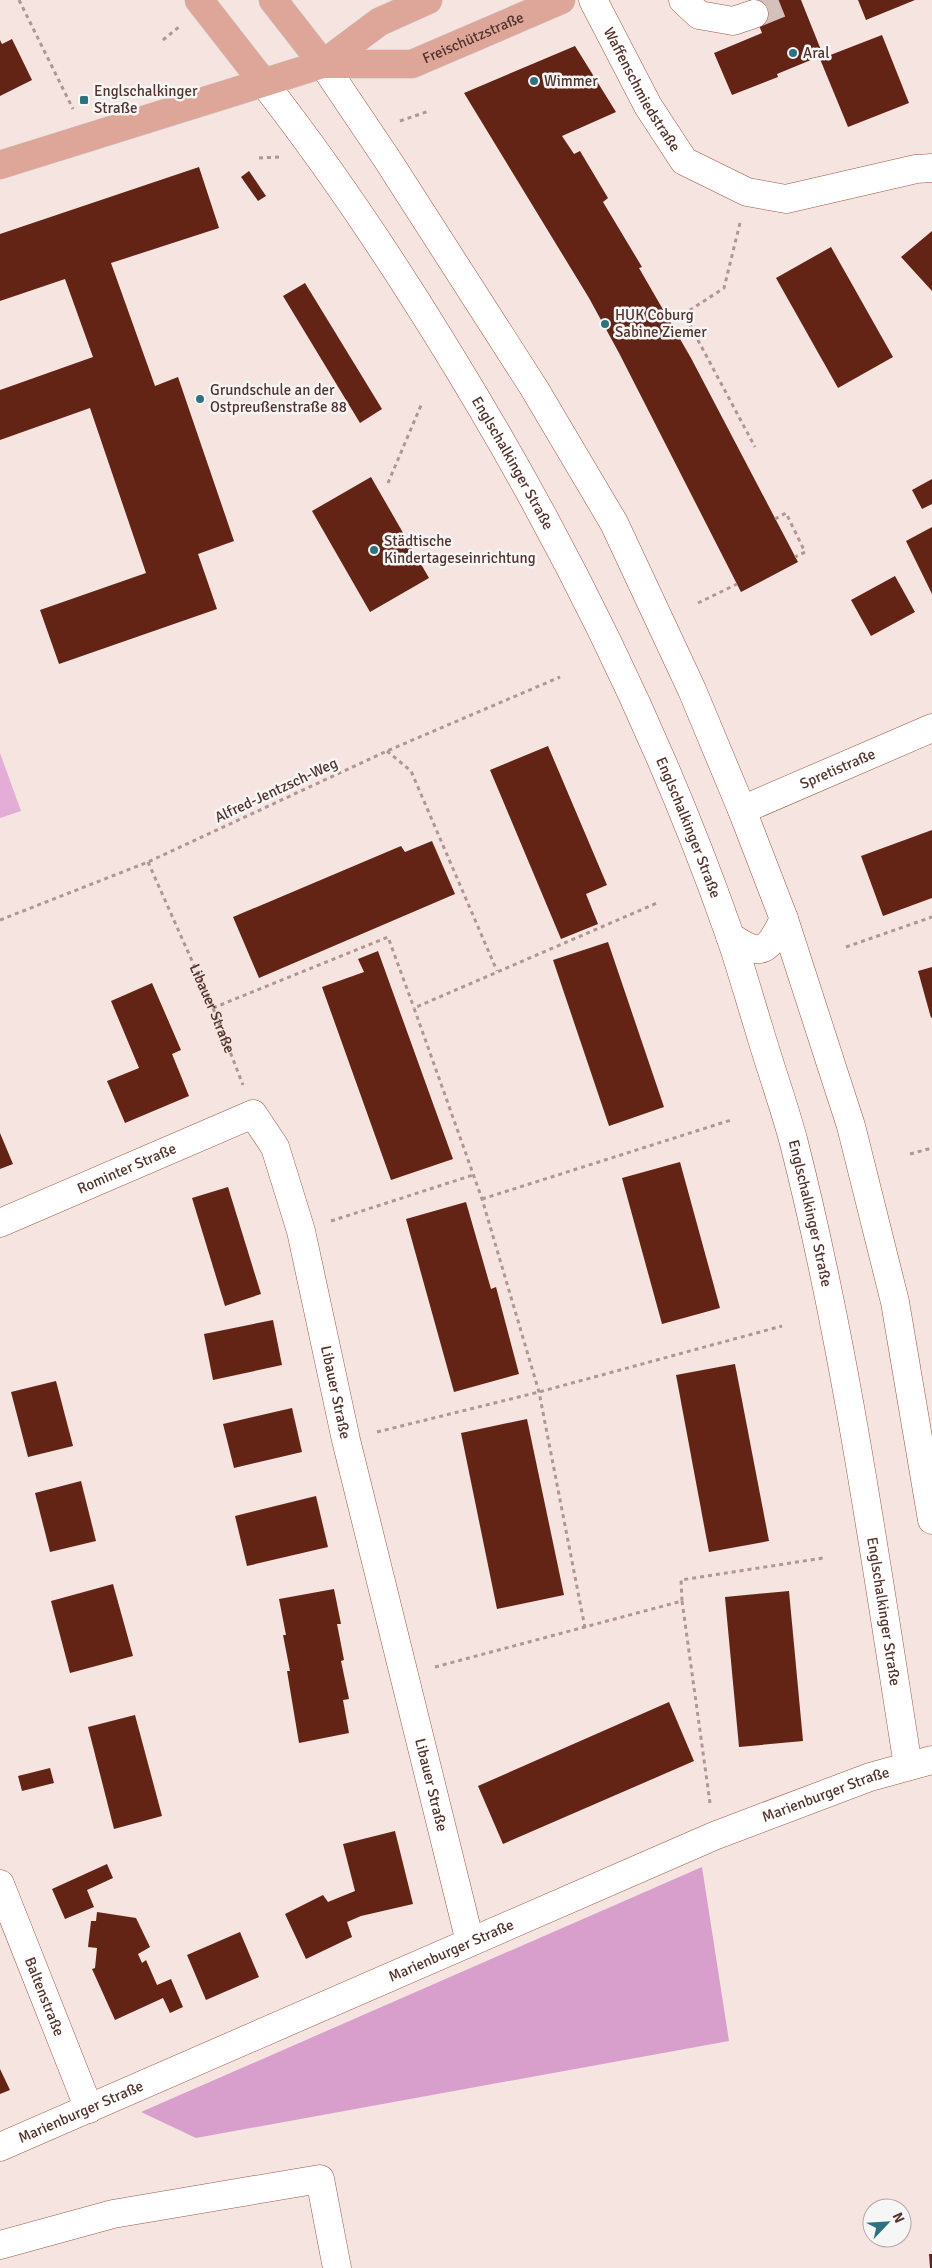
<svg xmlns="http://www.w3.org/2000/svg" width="932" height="2268" font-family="Signika,sans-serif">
	<rect width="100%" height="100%" fill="#f5e4e0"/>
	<!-- green -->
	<path fill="#e3add7" d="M 0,753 L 21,811 L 0,818 Z"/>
	<!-- forest -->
	<path fill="#d99fcc" d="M 702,1867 L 729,2041 L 196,2138 L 141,2112 Z"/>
	<!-- building -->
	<g fill="#632415">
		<path d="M 749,0 L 801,0 L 823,55 L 777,74 L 778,77 L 732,95 L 714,53 L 762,33 Z"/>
		<path d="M 858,0 L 915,0 L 866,20 Z"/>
		<path d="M 882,35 L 909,103 L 848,127 L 820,59 Z"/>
		<path d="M 12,39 L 32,80 L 0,96 L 0,40 L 2,44 Z"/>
		<path d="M 575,46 L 616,112 L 562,136 L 574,154 L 580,151 L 608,198 L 603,202 L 642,267 L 639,268 L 691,358 L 798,562 L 741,592 L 619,353 L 589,298 L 464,93 Z"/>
		<path d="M 199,167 L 219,228 L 111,263 L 155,386 L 178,377 L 234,541 L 198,554 L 217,609 L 59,664 L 40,610 L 146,573 L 90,408 L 0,440 L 0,390 L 93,357 L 65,279 L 0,301 L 0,234 Z"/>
		<path d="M 249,171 L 266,196 L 258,201 L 241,177 Z"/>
		<path d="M 932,231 L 932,291 L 901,257 Z"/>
		<path d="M 831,247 L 893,357 L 838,388 L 776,278 Z"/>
		<path d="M 305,283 L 382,409 L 360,423 L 283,296 Z"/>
		<path d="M 371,477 L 429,578 L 370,612 L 312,511 Z"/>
		<path d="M 932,479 L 932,504 L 922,509 L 912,490 Z"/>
		<path d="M 932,527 L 932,594 L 906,541 Z"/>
		<path d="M 895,576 L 915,612 L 871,636 L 851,600 Z"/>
		<path d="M 548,746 L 607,885 L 586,894 L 598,924 L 561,939 L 490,770 Z"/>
		<path d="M 932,830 L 932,898 L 883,916 L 861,856 Z"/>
		<path d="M 432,841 L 455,894 L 259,978 L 233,917 L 401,846 L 405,852 Z"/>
		<path d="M 608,942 L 664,1107 L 609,1126 L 553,960 Z"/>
		<path d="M 378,951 L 453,1159 L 391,1180 L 322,987 L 364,972 L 358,959 Z"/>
		<path d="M 932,967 L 932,1017 L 931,1018 L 918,971 Z"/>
		<path d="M 152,983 L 181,1050 L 172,1054 L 189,1096 L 125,1123 L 107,1081 L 139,1068 L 111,1001 Z"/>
		<path d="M 0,1133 L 13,1164 L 0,1169 Z"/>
		<path d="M 680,1162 L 720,1308 L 662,1324 L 622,1178 Z"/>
		<path d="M 228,1187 L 261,1294 L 225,1306 L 192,1198 Z"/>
		<path d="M 466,1202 L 491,1289 L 496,1287 L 519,1374 L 454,1392 L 406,1219 Z"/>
		<path d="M 273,1320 L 282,1365 L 213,1380 L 204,1334 Z"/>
		<path d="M 735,1364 L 769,1541 L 709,1552 L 676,1375 Z"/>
		<path d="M 56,1381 L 73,1446 L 28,1457 L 11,1392 Z"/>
		<path d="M 292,1408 L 302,1452 L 234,1468 L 223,1424 Z"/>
		<path d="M 527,1419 L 564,1595 L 497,1609 L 461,1433 Z"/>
		<path d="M 81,1481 L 96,1541 L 50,1552 L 35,1493 Z"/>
		<path d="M 316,1496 L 328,1547 L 247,1566 L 235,1516 Z"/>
		<path d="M 113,1584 L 133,1656 L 70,1673 L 51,1601 Z"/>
		<path d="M 334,1589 L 341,1624 L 337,1624 L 344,1660 L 341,1661 L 349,1699 L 343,1700 L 349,1733 L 299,1743 L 287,1671 L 290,1671 L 283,1635 L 286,1635 L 279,1599 Z"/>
		<path d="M 789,1591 L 803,1741 L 739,1747 L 725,1597 Z"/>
		<path d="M 669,1702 L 694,1761 L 503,1844 L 478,1786 Z"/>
		<path d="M 135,1715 L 162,1816 L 114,1829 L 88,1727 Z"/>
		<path d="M 50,1768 L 54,1783 L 22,1791 L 18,1776 Z"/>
		<path d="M 395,1831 L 413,1904 L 361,1916 L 347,1922 L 352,1937 L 306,1959 L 285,1914 L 323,1895 L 328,1902 L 355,1891 L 343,1844 Z"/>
		<path d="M 107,1864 L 113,1878 L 87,1890 L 94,1907 L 65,1919 L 52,1889 Z"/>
		<path d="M 97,1912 L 136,1918 L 150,1947 L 138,1954 L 142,1963 L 146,1960 L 157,1985 L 171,1979 L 183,2007 L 170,2013 L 163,1998 L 115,2020 L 92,1969 L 95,1968 L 97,1948 L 88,1947 L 91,1921 L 96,1921 Z"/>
		<path d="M 240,1932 L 259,1977 L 206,2000 L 187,1955 Z"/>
		<path d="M 0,2069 L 10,2090 L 0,2094 Z"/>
		<path d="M 929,2254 L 932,2254 L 932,2268 L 930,2268 Z"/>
	</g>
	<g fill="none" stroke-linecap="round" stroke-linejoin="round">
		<!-- minor-tunnel -->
		<path stroke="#d5c1bc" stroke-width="28" stroke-dasharray="28 14" stroke-linecap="butt" d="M 754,14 L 789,0"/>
		<defs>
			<g id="minor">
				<path id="s2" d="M 593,0 L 648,106 L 684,161 L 747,192 L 786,199 L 916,169 L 932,168"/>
				<path d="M 683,0 L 699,15 L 733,21 L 754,14"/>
				<path d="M 323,64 L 387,159 L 534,388 L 614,523 L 692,690 L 742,810 L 784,919 L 851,1126 L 895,1302 L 932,1520"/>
				<path id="s3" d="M 263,82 C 328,165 385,250 440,339 C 556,526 656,725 729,933 C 740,964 749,997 759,1029 C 770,1067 784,1105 794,1143 C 846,1348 875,1558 908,1766"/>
				<path id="s4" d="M 742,810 L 932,728"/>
				<path d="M 730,936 C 762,959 768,951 784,919"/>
				<path id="s5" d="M 0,1223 L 253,1114 L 275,1147 L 301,1231 L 346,1440 L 470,1942"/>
				<path id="s6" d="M 0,1884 L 89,2109"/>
				<path id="s7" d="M 0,2147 L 714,1836 L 870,1777 L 932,1760"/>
				<path d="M 0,2245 L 113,2214 L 320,2179 L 337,2268"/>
			</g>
			<g id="major">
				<path d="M 199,0 L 263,82"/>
				<path d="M 273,0 L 323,64"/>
				<path d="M 323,64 L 379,22 L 428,0"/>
				<path id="s8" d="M 0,165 L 323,64 L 412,64 L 561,0"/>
			</g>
		</defs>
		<!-- minor casing -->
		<use href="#minor" stroke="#9c5746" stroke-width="29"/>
		<!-- major casing -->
		<use href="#major" stroke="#cbc2c0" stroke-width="29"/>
		<!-- path -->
		<g stroke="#af9792" stroke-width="3" stroke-dasharray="4 4" stroke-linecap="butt">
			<path d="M 19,0 L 73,109"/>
			<path d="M 163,40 L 180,26"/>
			<path d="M 400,121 L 429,111"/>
			<path d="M 259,158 L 279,157"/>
			<path d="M 740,223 L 724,288 L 684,314 L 755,447"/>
			<path d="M 388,483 L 422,403"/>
			<path d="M 775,519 L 786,513 L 805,552 L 795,557"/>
			<path d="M 698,603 L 737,584"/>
			<path d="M 387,751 L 411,771 L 497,971"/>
			<path id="s1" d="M 148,862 L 213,1008 L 243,1085"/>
			<path d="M 0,920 L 148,862 L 387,751 L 560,677"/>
			<path d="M 846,947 L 932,917"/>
			<path d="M 213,1008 L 388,937 L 414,1008"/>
			<path d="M 910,1154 L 932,1148"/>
			<path d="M 482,1199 L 731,1120"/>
			<path d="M 331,1221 L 473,1175"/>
			<path d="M 377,1432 L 539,1392 L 782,1326"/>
			<path d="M 682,1601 L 710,1803"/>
			<path d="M 585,1628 L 539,1392 L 482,1199 L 414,1008 L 657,903"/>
			<path d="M 435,1667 L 682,1601 L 681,1580 L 823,1558"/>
		</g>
		<!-- minor -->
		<use href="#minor" stroke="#fff" stroke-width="28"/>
		<!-- major -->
		<use href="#major" stroke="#dea699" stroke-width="28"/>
	</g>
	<!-- markers -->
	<g fill="#2d7281" stroke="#f6f6f6" stroke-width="2">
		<circle cx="793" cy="53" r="5"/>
		<circle cx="534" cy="81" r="5"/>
		<rect x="79" y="95" width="10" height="10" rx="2.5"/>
		<circle cx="605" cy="324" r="5"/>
		<circle cx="200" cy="399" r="5"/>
		<circle cx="374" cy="550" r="5"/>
	</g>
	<g text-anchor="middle" stroke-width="5" stroke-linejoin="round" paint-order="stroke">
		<!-- street labels -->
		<g font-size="15" fill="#53332c" stroke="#f6f6f6">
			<text dy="5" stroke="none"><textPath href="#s8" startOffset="494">Freischützstraße</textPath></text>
			<text dy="5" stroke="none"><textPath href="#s2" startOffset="102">Waffenschmiedstraße</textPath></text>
			<text dy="5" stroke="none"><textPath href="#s3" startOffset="456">Englschalkinger Straße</textPath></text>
			<text dy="5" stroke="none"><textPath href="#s4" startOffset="104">Spretistraße</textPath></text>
			<text transform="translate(276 790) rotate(-25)" y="5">Alfred-Jentzsch-Weg</text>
			<text dy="5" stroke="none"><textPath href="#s3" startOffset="861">Englschalkinger Straße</textPath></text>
			<text dy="5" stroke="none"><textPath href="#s1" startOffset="160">Libauer Straße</textPath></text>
			<text dy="5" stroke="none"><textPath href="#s5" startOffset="138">Rominter Straße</textPath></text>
			<text dy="5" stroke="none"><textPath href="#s3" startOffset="1266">Englschalkinger Straße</textPath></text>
			<text dy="5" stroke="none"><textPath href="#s5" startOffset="568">Libauer Straße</textPath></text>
			<text dy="5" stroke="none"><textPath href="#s3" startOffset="1671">Englschalkinger Straße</textPath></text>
			<text dy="5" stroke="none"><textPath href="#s5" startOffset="972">Libauer Straße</textPath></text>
			<text dy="5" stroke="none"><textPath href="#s7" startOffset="898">Marienburger Straße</textPath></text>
			<text dy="5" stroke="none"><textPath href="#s7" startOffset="492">Marienburger Straße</textPath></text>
			<text dy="5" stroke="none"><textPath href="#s6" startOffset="121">Baltenstraße</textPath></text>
			<text dy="5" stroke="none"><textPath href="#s7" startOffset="88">Marienburger Straße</textPath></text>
		</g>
		<!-- poi labels -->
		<g font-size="15" fill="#53332c" stroke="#f6f6f6" text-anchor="start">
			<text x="803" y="58">Aral</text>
			<text x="544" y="86">Wimmer</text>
			<text x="94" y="96">Englschalkinger<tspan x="94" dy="17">Straße</tspan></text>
			<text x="615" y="320">HUK Coburg<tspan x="615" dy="17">Sabine Ziemer</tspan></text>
			<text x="210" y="395">Grundschule an der<tspan x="210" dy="17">Ostpreußenstraße 88</tspan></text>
			<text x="384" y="546">Städtische<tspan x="384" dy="17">Kindertageseinrichtung</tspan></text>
		</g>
	</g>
	<!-- north arrow -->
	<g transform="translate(887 2223) rotate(65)"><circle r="24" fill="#f6f6f6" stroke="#b5a8a5"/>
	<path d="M0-4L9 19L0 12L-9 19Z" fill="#2d7281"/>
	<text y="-8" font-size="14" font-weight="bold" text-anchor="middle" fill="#53332c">N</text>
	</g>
</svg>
